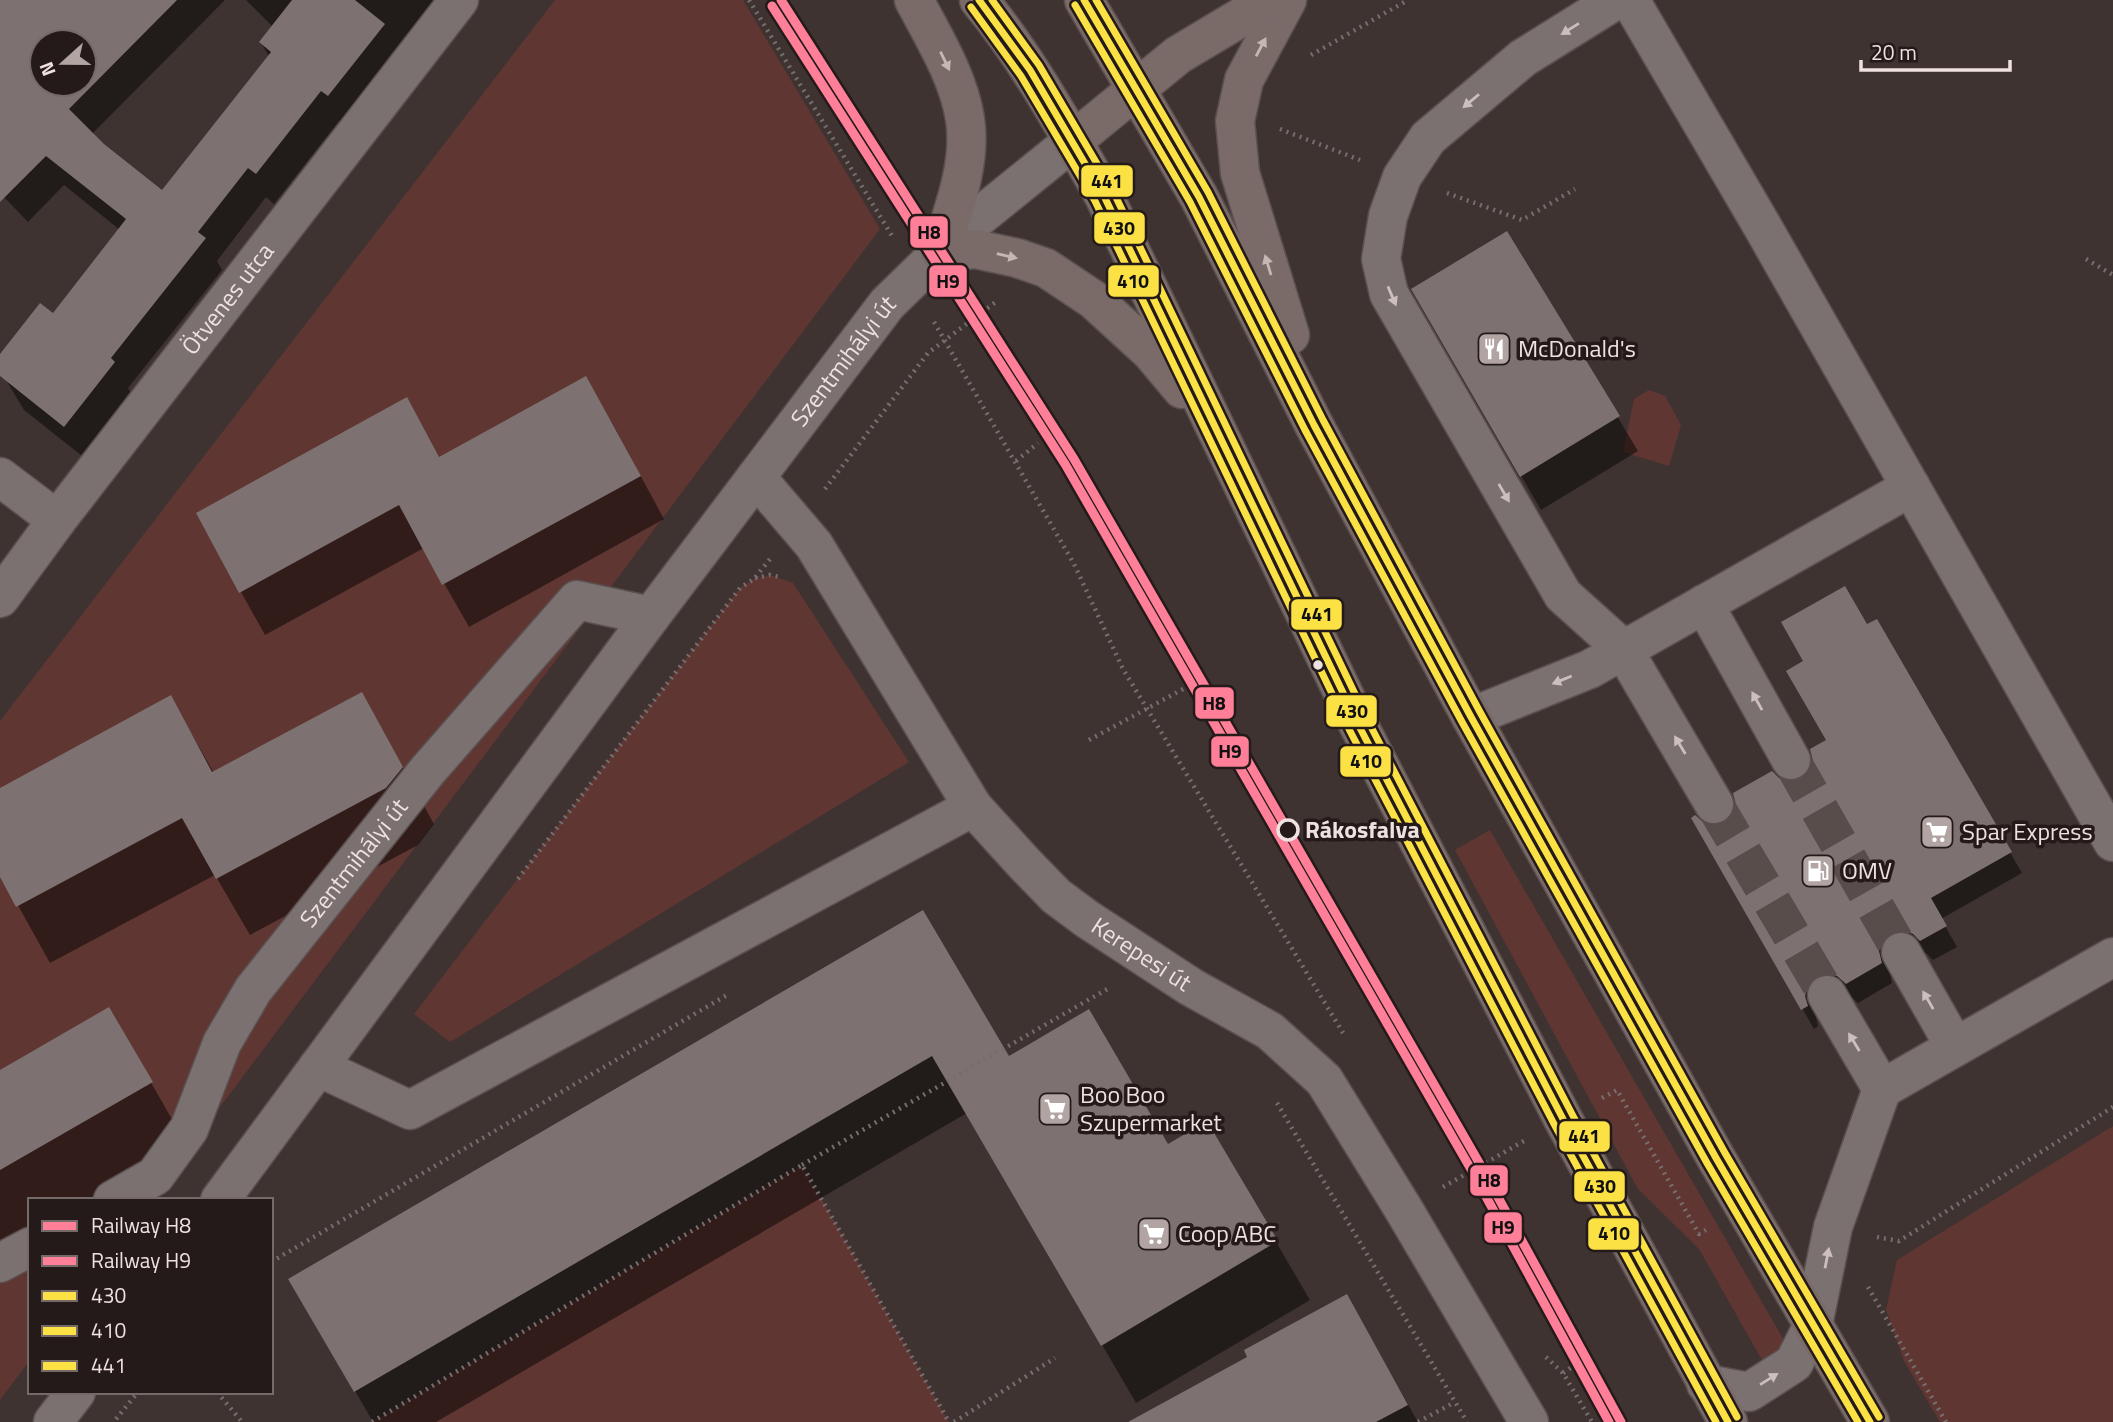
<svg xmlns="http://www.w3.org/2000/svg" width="2113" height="1422" font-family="'Titillium Web',sans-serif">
	<rect width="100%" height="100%" fill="#3f3332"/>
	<!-- green -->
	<g fill="#5f3632">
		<path d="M 555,0 L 743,0 L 880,229 L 150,1200 L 30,1200 L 30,1360 L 0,1400 L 0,721 Z"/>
		<path d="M 1649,390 L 1665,396 L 1681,425 L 1669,466 L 1623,452 L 1634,399 Z"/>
		<path d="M 770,575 L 793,583 L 909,762 L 450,1042 L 414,1014 L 740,588 L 754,579 Z"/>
		<path d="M 1490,830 L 1786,1344 L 1762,1360 L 1699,1249 L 1638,1189 L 1455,850 Z"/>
		<path d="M 2113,1126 L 2113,1422 L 1940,1422 L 1904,1361 L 1886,1310 L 1897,1260 Z"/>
		<path d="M 802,1165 L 949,1422 L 372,1422 Z"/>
	</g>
	<!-- shadow -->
	<g fill="#0007" fill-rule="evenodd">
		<path d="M 30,0 L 225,0 L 92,134 L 162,193 L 269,56 L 261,43 L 273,27 L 246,0 L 443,0 L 346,126 L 339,121 L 274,204 L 266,197 L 217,261 L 222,270 L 128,388 L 131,393 L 82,456 L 24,410 L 6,380 L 120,230 L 64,185 L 28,222 L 3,196 L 0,199 L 0,30 ZM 42,42 L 84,42 L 84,84 L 42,84 Z"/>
		<path d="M 1507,233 L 1638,451 L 1541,510 L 1413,289 Z"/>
		<path d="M 611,421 L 664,519 L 469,627 L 424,548 L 265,635 L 241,592 L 440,459 Z"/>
		<path d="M 1876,621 L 2022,873 L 1941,919 L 1957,947 L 1933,960 L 1926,953 L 1914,950 L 1893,961 L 1890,973 L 1892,983 L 1858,1003 L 1850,996 L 1838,993 L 1818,1005 L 1816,1017 L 1818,1026 L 1814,1029 L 1694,818 L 1703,825 L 1713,828 L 1727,824 L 1780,781 L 1791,784 L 1803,780 L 1812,771 L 1829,741 L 1866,627 Z"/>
		<path d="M 362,694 L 434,824 L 418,845 L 250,935 L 215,875 L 50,963 L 0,873 L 0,790 L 171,698 L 214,773 Z"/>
		<path d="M 923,912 L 1009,1059 L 1167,1147 L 1207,1124 L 1310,1300 L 1136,1403 L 967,1113 L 436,1422 L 373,1422 L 291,1280 Z"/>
		<path d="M 109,1009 L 193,1156 L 117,1200 L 30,1200 L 30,1250 L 0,1267 L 0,1072 Z"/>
		<path d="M 1346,1296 L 1418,1422 L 1132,1422 L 1250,1357 Z"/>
	</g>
	<!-- building -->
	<g fill="#7d7271" fill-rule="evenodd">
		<path d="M 0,0 L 177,0 L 69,109 L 104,144 L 162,190 L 271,52 L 259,42 L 292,0 L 355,0 L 385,24 L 328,96 L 321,91 L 256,174 L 248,168 L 198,232 L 206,238 L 111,358 L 115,362 L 64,427 L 0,376 L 0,354 L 40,303 L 53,313 L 126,219 L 46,156 L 0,202 ZM 42,42 L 84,42 L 84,84 L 42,84 Z"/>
		<path d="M 1507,231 L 1620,416 L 1520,477 L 1411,289 Z"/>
		<path d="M 586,376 L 641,476 L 442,585 L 399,505 L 239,593 L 196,513 L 407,397 L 439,457 Z"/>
		<path d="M 1845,586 L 1867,624 L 1877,619 L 2012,852 L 1931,898 L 1947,926 L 1920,941 L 1913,934 L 1902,930 L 1890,933 L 1883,940 L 1879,951 L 1882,963 L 1846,984 L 1837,976 L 1826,973 L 1817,976 L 1808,985 L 1805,996 L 1808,1006 L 1801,1010 L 1691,818 L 1695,815 L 1704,823 L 1713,826 L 1724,823 L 1733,814 L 1736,805 L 1733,793 L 1772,771 L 1779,778 L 1790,782 L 1801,779 L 1809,772 L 1813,761 L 1810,749 L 1826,740 L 1786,671 L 1803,661 L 1781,622 Z"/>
		<path d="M 362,692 L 403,767 L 386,788 L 216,879 L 182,818 L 16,907 L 0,877 L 0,788 L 171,695 L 212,772 Z"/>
		<path d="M 923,910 L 1009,1056 L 1089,1009 L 1168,1144 L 1207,1121 L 1278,1241 L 1101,1346 L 932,1056 L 354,1392 L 288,1279 Z"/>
		<path d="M 109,1007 L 153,1082 L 0,1170 L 0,1070 Z"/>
		<path d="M 1347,1294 L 1408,1405 L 1376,1422 L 1128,1422 L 1247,1357 L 1244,1350 Z"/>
	</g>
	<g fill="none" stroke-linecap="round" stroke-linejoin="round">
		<!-- minor-tunnel -->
		<g stroke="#594d4c" stroke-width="38" stroke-dasharray="38 19" stroke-linecap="butt">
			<path d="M 1791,760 L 1901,952"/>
			<path d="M 1714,804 L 1827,995"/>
		</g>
		<defs>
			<g id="minor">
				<path d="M 1616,0 L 1523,58 L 1428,138 L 1402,177 L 1388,216 L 1381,259 L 1389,294 L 1563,595 L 1623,649 L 1714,804"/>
				<path d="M 1630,0 L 1765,231 L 2113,842"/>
				<path d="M 0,477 L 57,520"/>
				<path id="s1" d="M 756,477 L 814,545 L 973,807 L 1023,862 L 1056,896 L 1087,919 L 1191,987 L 1270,1031 L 1324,1080 L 1404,1210 L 1529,1422"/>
				<path id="s2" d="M 0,598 L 57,520 L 459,0"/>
				<path d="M 1704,604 L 1791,760"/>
				<path d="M 1471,717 L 1590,669 L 1911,487"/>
				<path d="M 1901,952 L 1955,1047"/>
				<path d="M 1827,995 L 1882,1089"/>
				<path d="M 318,1067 L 410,1110 L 973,807"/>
				<path id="s3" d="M 113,1200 L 155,1176 L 189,1129 L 222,1043 L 253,990 L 428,770 L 577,600 L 651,616"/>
				<path id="s4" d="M 220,1200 L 651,616 L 887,304 L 963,230 L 1073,141"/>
				<path d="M 0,1263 L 30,1247"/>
				<path d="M 1706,1384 L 1749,1392 L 1794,1363 L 1813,1325 L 1833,1227 L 1882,1089 L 2113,957"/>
				<path d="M 53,1422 L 76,1392"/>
			</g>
			<g id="major">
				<path d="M 914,0 C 933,36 959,78 965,119 C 972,163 953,211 940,252 L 975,249 L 1017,258 L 1046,268 L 1094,300 L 1151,352 L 1182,389"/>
				<path d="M 979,0 C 1028,59 1066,129 1104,196 L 1359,726 L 1563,1119 L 1728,1422"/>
				<path d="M 1084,0 L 1199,197 L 1314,425 L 1471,717 L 1716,1158 L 1870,1422"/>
				<path d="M 1287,0 L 1244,80 L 1235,121 L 1240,173 L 1290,335"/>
				<path d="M 1073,141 L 1178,55 L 1270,0"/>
			</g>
		</defs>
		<!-- minor casing -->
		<use href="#minor" stroke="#5a504f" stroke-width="41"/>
		<!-- major casing -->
		<use href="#major" stroke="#5a504f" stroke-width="41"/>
		<!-- path -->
		<g stroke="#766e6e" stroke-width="4.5" stroke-dasharray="2 5" stroke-linecap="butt">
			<path d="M 749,0 L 892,236"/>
			<path d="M 1311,55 L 1408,0"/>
			<path d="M 1280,129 L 1360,160"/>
			<path d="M 1447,193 L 1522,220 L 1575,189"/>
			<path d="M 2086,259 L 2113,275"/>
			<path d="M 934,322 L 1074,564 L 1123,669 L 1343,1033"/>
			<path d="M 1016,461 L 1038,443"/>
			<path d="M 825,489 L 928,353 L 997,301"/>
			<path d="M 755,578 L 770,575 L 780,577"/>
			<path d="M 1089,740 L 1185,688"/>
			<path d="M 518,879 L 740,588 L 754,579 L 770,559"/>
			<path d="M 1602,1098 L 1617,1090 L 1699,1234 L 1706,1230"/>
			<path d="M 1277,1103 L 1467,1422"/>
			<path d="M 802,1165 L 1109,988"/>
			<path d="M 1443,1187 L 1524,1141"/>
			<path d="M 1877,1237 L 1899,1241 L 2113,1107"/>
			<path d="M 271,1262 L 727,995"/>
			<path d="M 1868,1287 L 1946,1422"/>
			<path d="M 1546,1357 L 1563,1373 L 1592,1422"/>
			<path d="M 1563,1373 L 1578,1363"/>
			<path d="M 217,1392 L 242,1422"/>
			<path d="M 116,1419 L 138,1392"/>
			<path d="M 372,1422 L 802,1165 L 949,1422"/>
			<path d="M 954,1422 L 1055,1358"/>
			<path d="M 1418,1422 L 1455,1402"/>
		</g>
		<!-- minor -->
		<use href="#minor" stroke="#7a7170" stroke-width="38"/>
		<!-- major -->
		<use href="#major" stroke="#7a6a68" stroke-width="38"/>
		<defs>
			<g id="bus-1">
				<path d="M 979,0 L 1030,70 L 1104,196 L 1359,726 L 1563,1119 L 1728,1422"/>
				<path d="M 1084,0 L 1199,197 L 1314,425 L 1471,717 L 1716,1158 L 1870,1422"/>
			</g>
			<g id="bus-2">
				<path d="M 1075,5 L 1190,202 L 1305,430 L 1462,722 L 1707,1163 L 1858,1422"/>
				<path d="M 971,7 L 1021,76 L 1095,201 L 1350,731 L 1554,1124 L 1716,1422"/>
			</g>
			<g id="bus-3">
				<path d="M 992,0 L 1039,65 L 1113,191 L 1368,721 L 1572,1114 L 1737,1417"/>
				<path d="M 1096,0 L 1208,192 L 1323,420 L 1480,712 L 1725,1153 L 1879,1417"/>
			</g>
		</defs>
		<!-- bus-1 casing -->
		<use href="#bus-1" stroke="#241a19" stroke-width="12"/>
		<!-- bus-2 casing -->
		<use href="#bus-2" stroke="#241a19" stroke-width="12"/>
		<!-- bus-3 casing -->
		<use href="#bus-3" stroke="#241a19" stroke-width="12"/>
		<!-- bus-1 -->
		<use href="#bus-1" stroke="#fbe143" stroke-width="7"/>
		<!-- bus-2 -->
		<use href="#bus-2" stroke="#fbe143" stroke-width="7"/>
		<!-- bus-3 -->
		<use href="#bus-3" stroke="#fbe143" stroke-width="7"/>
		<defs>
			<path id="rail-1" d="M 781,0 L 1074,459 L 1481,1166 L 1621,1422"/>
			<path id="rail-2" d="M 772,6 L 1065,464 L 1472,1171 L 1609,1422"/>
		</defs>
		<!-- rail-1 casing -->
		<use href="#rail-1" stroke="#241a19" stroke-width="14"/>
		<!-- rail-2 casing -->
		<use href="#rail-2" stroke="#241a19" stroke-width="14"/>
		<!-- rail-1 -->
		<use href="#rail-1" stroke="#fe7f97" stroke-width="9"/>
		<!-- rail-2 -->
		<use href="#rail-2" stroke="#fe7f97" stroke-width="9"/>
	</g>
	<!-- one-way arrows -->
	<defs><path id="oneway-solid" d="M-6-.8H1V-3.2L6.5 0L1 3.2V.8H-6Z" transform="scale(1.75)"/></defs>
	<g fill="#ccbfbe">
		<use href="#oneway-solid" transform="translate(1570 29) rotate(148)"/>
		<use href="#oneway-solid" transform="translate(1471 101) rotate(140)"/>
		<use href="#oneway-solid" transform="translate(1392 296) rotate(67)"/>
		<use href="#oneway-solid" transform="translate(1504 493) rotate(60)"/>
		<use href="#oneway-solid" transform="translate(1562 680) rotate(158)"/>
		<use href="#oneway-solid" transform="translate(1757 701) rotate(-119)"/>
		<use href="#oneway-solid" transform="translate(1680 745) rotate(-121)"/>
		<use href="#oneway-solid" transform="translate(1928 1000) rotate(-120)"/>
		<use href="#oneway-solid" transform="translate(1854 1042) rotate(-121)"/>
		<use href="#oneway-solid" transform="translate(1827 1258) rotate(-79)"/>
		<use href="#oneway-solid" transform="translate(1769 1379) rotate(-32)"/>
	</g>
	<g fill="#c6b7b5">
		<use href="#oneway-solid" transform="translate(1261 47) rotate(-62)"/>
		<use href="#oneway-solid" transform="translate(945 61) rotate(64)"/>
		<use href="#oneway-solid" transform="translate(1007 256) rotate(13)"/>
		<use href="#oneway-solid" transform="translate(1268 265) rotate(-107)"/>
	</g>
	<!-- icons -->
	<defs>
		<symbol id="restaurant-square" viewBox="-11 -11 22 22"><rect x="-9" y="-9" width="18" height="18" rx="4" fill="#b1a4a2" stroke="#241a19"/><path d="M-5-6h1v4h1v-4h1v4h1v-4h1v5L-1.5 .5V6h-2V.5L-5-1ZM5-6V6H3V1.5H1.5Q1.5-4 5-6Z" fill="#fff"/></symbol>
		<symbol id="supermarket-square" viewBox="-11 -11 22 22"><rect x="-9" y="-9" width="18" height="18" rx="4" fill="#b1a4a2" stroke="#241a19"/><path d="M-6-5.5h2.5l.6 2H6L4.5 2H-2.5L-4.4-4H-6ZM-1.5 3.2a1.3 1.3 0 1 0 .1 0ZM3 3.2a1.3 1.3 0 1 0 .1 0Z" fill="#fff"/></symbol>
		<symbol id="fuel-square" viewBox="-11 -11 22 22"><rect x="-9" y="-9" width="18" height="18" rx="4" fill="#b1a4a2" stroke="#241a19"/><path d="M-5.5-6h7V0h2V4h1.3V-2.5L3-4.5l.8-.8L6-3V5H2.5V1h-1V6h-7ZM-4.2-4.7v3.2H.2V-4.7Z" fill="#fff"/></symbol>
	</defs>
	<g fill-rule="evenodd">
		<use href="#restaurant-square" x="1475" y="330" width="38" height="38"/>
		<use href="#supermarket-square" x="1918" y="813" width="38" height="38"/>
		<use href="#fuel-square" x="1799" y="852" width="38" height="38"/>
		<use href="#supermarket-square" x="1036" y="1090" width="38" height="38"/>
		<use href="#supermarket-square" x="1135" y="1215" width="38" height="38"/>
	</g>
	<!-- markers -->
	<circle fill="#efe1df" stroke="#241a19" stroke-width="2.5" cx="1318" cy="665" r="6"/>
	<circle fill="#241a19" stroke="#efe1df" stroke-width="3.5" cx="1288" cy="830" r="10"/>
	<g text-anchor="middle" stroke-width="7" stroke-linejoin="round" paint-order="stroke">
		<!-- street labels -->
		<g font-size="24" fill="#efe1df" stroke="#241a19">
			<text dy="8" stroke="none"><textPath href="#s2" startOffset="376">Ötvenes utca</textPath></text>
			<text dy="8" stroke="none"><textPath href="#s4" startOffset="1045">Szentmihályi út</textPath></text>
			<text dy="8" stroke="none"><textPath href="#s3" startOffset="422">Szentmihályi út</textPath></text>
			<text dy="8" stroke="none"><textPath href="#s1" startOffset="621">Kerepesi út</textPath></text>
		</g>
		<!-- poi labels -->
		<g font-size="24" fill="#efe1df" stroke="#241a19" text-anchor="start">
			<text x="1518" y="357">McDonald's</text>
			<text x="1962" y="840">Spar Express</text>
			<text x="1842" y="879">OMV</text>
			<text x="1080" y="1103">Boo Boo<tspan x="1080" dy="28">Szupermarket</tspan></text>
			<text x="1178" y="1242">Coop ABC</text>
		</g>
		<!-- stop labels -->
		<g font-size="24" font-weight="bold" fill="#efe1df" stroke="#241a19" text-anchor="start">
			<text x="1305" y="838">Rákosfalva</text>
		</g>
	</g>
	<g stroke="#241a19" stroke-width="2.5">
		<rect x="1080" y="164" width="54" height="34" rx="7" fill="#fbe143"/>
		<rect x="1093" y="211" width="53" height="34" rx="7" fill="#fbe143"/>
		<rect x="909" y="215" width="40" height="34" rx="7" fill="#fe7f97"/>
		<rect x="1107" y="264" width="53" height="34" rx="7" fill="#fbe143"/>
		<rect x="928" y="264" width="40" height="34" rx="7" fill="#fe7f97"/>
		<rect x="1290" y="598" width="53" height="33" rx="7" fill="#fbe143"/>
		<rect x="1194" y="686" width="41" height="34" rx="7" fill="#fe7f97"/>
		<rect x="1325" y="694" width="53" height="34" rx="7" fill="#fbe143"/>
		<rect x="1210" y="735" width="40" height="33" rx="7" fill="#fe7f97"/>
		<rect x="1339" y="745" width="53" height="33" rx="7" fill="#fbe143"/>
		<rect x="1558" y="1120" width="53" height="33" rx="7" fill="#fbe143"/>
		<rect x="1469" y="1164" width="40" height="33" rx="7" fill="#fe7f97"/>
		<rect x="1573" y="1170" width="53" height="33" rx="7" fill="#fbe143"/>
		<rect x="1483" y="1211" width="40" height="33" rx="7" fill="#fe7f97"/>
		<rect x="1587" y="1217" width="53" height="34" rx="7" fill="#fbe143"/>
	</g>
	<g font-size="19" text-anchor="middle" font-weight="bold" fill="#111">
		<text x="1107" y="188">441</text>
		<text x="1119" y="235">430</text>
		<text x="929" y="239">H8</text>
		<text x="1133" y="288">410</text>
		<text x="948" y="288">H9</text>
		<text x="1317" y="621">441</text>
		<text x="1214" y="710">H8</text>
		<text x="1352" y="718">430</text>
		<text x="1230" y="758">H9</text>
		<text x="1366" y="768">410</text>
		<text x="1584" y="1143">441</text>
		<text x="1489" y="1187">H8</text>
		<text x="1600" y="1193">430</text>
		<text x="1503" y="1234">H9</text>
		<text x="1614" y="1240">410</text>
	</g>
	<!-- legend -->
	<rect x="28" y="1198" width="245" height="196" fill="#241a19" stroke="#756a68" stroke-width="2"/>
	<rect x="42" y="1221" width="35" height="10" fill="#fe7f97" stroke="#756a68" stroke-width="2"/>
	<text x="91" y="1233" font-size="21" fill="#efe1df">Railway H8</text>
	<rect x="42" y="1256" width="35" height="10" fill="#fe7f97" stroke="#756a68" stroke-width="2"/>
	<text x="91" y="1268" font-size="21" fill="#efe1df">Railway H9</text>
	<rect x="42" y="1291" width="35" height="10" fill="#fbe143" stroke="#756a68" stroke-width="2"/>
	<text x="91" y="1303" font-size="21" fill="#efe1df">430</text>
	<rect x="42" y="1326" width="35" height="10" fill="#fbe143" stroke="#756a68" stroke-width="2"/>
	<text x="91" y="1338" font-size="21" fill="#efe1df">410</text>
	<rect x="42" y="1361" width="35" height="10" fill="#fbe143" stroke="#756a68" stroke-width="2"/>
	<text x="91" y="1373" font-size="21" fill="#efe1df">441</text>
	<!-- north arrow -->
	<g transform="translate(63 63) rotate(249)"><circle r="33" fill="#241a19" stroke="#756a68" stroke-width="2"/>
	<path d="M0-5L12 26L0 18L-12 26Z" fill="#b1a4a2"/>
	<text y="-10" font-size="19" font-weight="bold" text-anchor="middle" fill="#efe1df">N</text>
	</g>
	<!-- scale -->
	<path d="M1861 60v10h149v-10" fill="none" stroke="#efe1df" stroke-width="3.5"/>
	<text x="1871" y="60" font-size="21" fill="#efe1df" stroke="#241a19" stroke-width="5" paint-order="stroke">20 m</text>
</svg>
